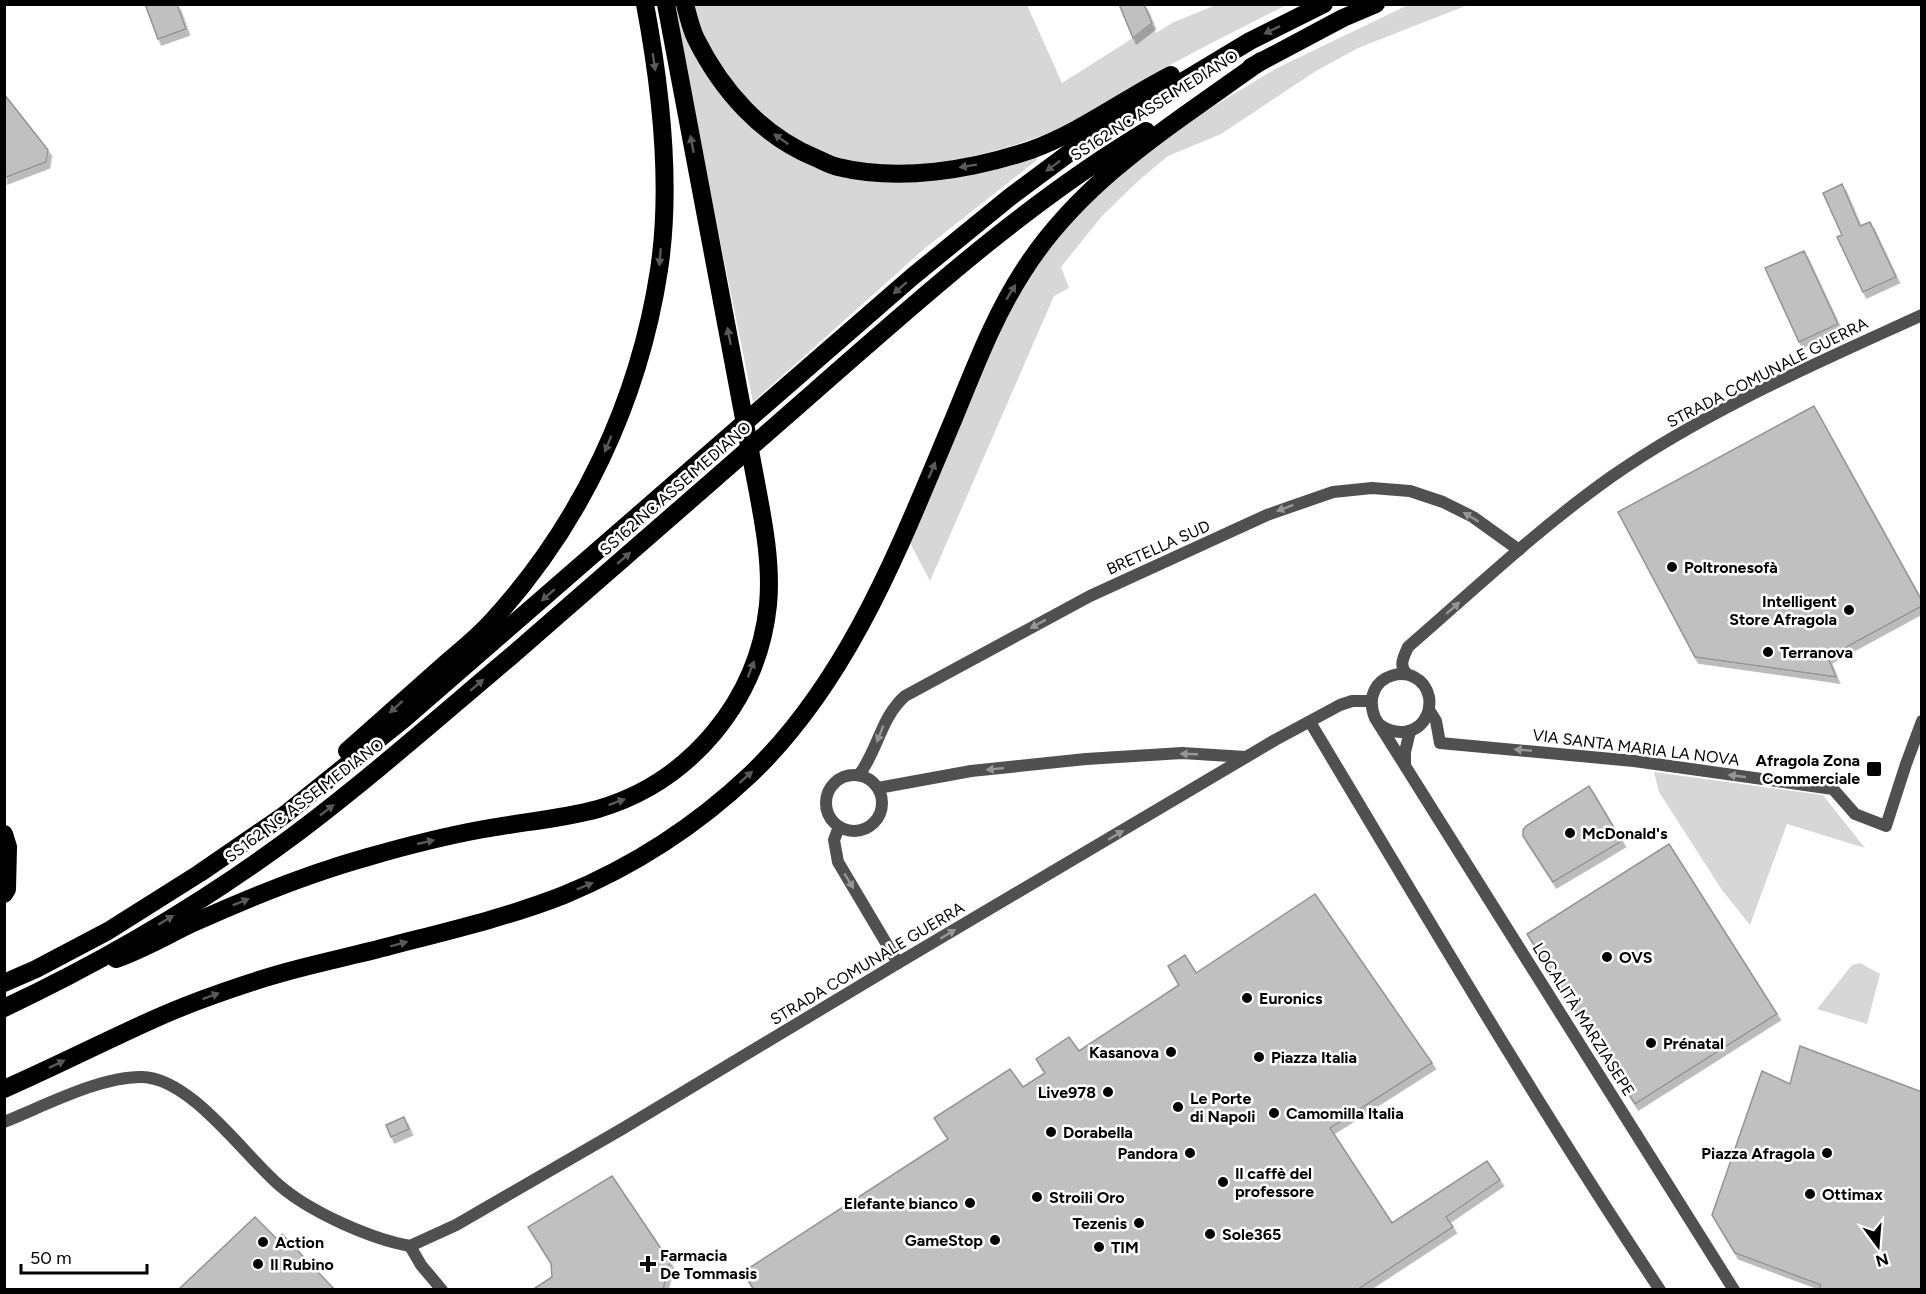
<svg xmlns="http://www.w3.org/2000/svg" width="1926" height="1294" font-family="Figtree,sans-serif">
	<defs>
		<filter id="shadow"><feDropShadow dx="3.5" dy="6" stdDeviation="0" flood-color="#0004"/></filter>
	</defs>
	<rect width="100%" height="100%" fill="#fff"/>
	<!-- green -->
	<g fill="#d7d7d7">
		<path d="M 672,5 L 677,5 L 701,62 L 830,173 L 868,181 L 929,180 L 1036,156 L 1037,160 L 924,249 L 753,402 Z"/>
		<path d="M 692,5 L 1027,5 L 1062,83 L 1133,38 L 1152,23 L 1156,33 L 1174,22 L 1216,5 L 1286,5 C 1248,25 1208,44 1170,65 C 1136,84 1104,110 1068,125 C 999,154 915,178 839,159 C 783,145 733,92 707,43 C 700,31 697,17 692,5 Z"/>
		<path d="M 1408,5 L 1468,5 L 1358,48 L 1316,71 L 1221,134 L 1168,156 L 1138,181 L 1102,216 L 1061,267 L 1069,288 L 1054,296 L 930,581 L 909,541 L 1005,317 L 1048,245 L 1084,202 L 1189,121 L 1277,68 Z"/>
		<path d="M 1654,772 L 1823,795 L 1865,848 L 1787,824 L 1750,925 L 1722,890 L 1659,792 Z"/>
		<path d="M 1860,963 L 1880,974 L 1867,1024 L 1817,1009 L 1852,965 Z"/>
	</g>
	<!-- building -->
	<g fill="#c0c0c0" stroke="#949494" stroke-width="1.5" filter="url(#shadow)">
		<path d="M 145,4 L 177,4 L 186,29 L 158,39 Z"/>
		<path d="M 1119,4 L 1144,4 L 1152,23 L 1133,38 Z"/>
		<path d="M 4,94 L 48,150 L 46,162 L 4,178 Z"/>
		<path d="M 1842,184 L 1860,226 L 1870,222 L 1896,277 L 1863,292 L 1837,237 L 1842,235 L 1823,193 Z"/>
		<path d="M 1804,251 L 1838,324 L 1799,342 L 1765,268 Z"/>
		<path d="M 1814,406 L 1922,601 L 1922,606 L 1828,657 L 1836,677 L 1695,657 L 1618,512 Z"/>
		<path d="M 1589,786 L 1622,841 L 1553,882 L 1523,836 L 1523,830 L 1526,826 Z"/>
		<path d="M 1669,844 L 1777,1014 L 1635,1104 L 1527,934 Z"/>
		<path d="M 1315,894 L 1432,1063 L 1330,1128 L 1392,1223 L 1487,1161 L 1500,1180 L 1446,1217 L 1453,1227 L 1357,1290 L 754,1290 L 743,1272 L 948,1139 L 934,1118 L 1010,1069 L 1023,1087 L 1045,1073 L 1036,1059 L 1069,1037 L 1079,1051 L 1179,985 L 1168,966 L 1185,955 L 1196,973 Z"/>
		<path d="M 1800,1046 L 1922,1092 L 1922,1290 L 1819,1290 L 1821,1285 L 1735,1253 L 1712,1215 L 1762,1071 L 1790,1084 Z"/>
		<path d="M 404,1117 L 409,1129 L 391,1137 L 386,1125 Z"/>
		<path d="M 612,1176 L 670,1262 L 663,1290 L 532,1290 L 552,1277 L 551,1263 L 528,1227 Z"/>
		<path d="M 255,1217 L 277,1239 L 282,1234 L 335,1290 L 178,1290 Z"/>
	</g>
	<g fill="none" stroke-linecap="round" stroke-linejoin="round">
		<!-- street -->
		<g stroke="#505050" stroke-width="12">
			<path d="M 1407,674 C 1398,666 1404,656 1408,647 C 1475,589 1539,528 1611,477 C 1707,410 1815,364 1922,315"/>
			<path d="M 1429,710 L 1436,721 L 1440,743 L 1634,761 L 1833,789 L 1855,814 L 1886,826 L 1906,764 L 1922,721"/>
			<path d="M 1310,722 C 1424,912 1537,1105 1660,1290"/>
			<path d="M 1380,725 C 1396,736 1418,735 1427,715 C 1429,710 1430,703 1429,697 C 1420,657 1357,673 1375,718 L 1734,1290"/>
			<path d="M 1405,764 L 1405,752 L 1410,731"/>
			<circle cx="854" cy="803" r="28"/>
			<path d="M 859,775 C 878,750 881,717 905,696 L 1090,596 L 1267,515 L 1333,492 L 1372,488 L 1410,491 L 1443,502 L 1473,517 L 1519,550"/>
			<path d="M 878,788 L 971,771 L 1086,759 L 1182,753 L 1246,757"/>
			<path d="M 839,827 L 834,840 L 838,862 L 898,963"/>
			<path d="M 4,1122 C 44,1106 101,1076 142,1077 C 191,1078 244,1155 279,1185 C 310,1212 371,1239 410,1246"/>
			<path d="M 410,1246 L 456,1225 L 622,1129 L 898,963 L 1275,740 L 1340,705 L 1352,701 L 1371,701"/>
			<path d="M 410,1246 L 421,1265 L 442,1290"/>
		</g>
		<!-- highway -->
		<g stroke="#000" stroke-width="18">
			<path d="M 685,4 C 688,16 691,29 696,39 C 722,91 762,136 816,158 C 823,161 830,165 838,167 C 900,182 971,170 1031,150 C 1081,132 1124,99 1171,75"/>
			<path d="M 1251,67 L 1343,18 L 1376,4"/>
			<path d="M 347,751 C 380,722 412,693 445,664 C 461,650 478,637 492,621 C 581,524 639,401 659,270 C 672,185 661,89 645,4"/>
			<path d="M 4,834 L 8,847 L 7,889 L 4,894"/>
			<path d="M 116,959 C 142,950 166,936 191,924 C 248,898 307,874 368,857 C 406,846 445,836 484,829 C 522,822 561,819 598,809 C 690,782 758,701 768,605 C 772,563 763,519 755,477 L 666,4"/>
			<path d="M 4,983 L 36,969 L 108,931 L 200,873 L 283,816 L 404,719 L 912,277 L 1010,197 L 1092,136 L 1250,41 L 1324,4"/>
			<path d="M 4,1008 C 106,960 206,901 297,833 C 370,778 439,717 509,658 C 612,569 713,480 815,391 C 920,299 1026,203 1146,131"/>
			<path d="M 4,1089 C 54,1067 103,1042 152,1020 C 189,1003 227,990 265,978 C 306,965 349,957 390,946 C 448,931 508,917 564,895 C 632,867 697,825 751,774 C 851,678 901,543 954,418 C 975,367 994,316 1024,270 C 1082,179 1175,123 1261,61"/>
		</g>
	</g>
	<!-- one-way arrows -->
	<defs><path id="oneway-solid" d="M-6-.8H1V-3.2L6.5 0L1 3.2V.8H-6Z" transform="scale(1.5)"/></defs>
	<g fill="#595959">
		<use href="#oneway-solid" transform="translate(1272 30) rotate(154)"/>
		<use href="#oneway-solid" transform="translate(654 62) rotate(82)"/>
		<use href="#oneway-solid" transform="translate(781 139) rotate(-145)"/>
		<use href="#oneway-solid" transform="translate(692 144) rotate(-101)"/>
		<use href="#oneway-solid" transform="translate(968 166) rotate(171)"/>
		<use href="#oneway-solid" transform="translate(1053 166) rotate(144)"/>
		<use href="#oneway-solid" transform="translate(660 257) rotate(95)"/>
		<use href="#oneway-solid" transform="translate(900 288) rotate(139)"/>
		<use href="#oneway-solid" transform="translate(1011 292) rotate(-59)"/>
		<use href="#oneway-solid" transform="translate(729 336) rotate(-101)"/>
		<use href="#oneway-solid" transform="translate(608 444) rotate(112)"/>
		<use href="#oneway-solid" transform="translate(932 470) rotate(-67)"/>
		<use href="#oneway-solid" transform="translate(624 558) rotate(-41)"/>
		<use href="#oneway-solid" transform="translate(548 595) rotate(139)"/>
		<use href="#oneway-solid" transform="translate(751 669) rotate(-69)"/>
		<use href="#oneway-solid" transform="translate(477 685) rotate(-41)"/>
		<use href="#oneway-solid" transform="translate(396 707) rotate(138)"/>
		<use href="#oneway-solid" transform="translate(746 777) rotate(-42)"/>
		<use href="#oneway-solid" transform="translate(617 802) rotate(-20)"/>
		<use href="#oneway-solid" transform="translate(327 810) rotate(-38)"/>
		<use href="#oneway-solid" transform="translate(426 842) rotate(-13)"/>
		<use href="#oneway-solid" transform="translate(585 886) rotate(-23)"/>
		<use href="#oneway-solid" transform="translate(241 902) rotate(-22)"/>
		<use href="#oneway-solid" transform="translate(166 920) rotate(-31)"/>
		<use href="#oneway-solid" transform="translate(399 944) rotate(-15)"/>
		<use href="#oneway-solid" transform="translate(211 996) rotate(-20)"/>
		<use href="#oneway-solid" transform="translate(57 1064) rotate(-26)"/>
	</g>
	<g fill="#969696">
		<use href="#oneway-solid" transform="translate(1285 508) rotate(159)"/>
		<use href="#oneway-solid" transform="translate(1471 517) rotate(-149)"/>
		<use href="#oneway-solid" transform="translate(1453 608) rotate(-41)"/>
		<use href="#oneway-solid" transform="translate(1038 624) rotate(151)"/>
		<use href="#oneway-solid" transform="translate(880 734) rotate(112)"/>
		<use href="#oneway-solid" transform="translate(1523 750) rotate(-175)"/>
		<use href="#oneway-solid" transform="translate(1189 754) rotate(-178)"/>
		<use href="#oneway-solid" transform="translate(995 769) rotate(174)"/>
		<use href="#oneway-solid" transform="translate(1737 776) rotate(-172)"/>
		<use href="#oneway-solid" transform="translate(1116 835) rotate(-31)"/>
		<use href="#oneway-solid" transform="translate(849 881) rotate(59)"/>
		<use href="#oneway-solid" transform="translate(948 934) rotate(-31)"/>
	</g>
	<!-- markers -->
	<g fill="#000" stroke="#fff" stroke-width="2">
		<circle cx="1672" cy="567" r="6"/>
		<circle cx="1849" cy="610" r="6"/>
		<circle cx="1768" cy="652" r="6"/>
		<rect x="1866" y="761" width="16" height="16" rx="3"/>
		<circle cx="1570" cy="833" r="6"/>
		<circle cx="1607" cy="957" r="6"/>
		<circle cx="1247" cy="998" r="6"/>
		<circle cx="1651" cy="1043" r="6"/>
		<circle cx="1171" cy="1052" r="6"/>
		<circle cx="1259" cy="1057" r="6"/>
		<circle cx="1108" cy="1092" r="6"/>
		<circle cx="1178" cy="1107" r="6"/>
		<circle cx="1274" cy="1113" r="6"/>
		<circle cx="1051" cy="1132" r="6"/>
		<circle cx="1190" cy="1153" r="6"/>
		<circle cx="1827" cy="1153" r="6"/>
		<circle cx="1223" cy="1182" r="6"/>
		<circle cx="1810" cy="1194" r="6"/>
		<circle cx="1037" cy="1197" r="6"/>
		<circle cx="970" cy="1203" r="6"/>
		<circle cx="1139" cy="1223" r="6"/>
		<circle cx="1210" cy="1234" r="6"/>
		<circle cx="995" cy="1240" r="6"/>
		<circle cx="263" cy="1242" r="6"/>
		<circle cx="1099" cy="1247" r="6"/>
		<circle cx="258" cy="1264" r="6"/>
		<path d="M645 1255h6v6h6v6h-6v6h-6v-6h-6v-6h6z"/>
	</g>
	<g text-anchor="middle" stroke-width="5" stroke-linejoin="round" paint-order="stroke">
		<!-- street labels -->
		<g font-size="16" fill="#000" stroke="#fff">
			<text transform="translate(1154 105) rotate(-32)" y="6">SS162 NC ASSE MEDIANO</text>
			<text transform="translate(1767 372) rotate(-27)" y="6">STRADA COMUNALE GUERRA</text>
			<text transform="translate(675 488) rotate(-41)" y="6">SS162 NC ASSE MEDIANO</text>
			<text transform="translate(1158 547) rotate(-24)" y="6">BRETELLA SUD</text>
			<text transform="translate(1636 747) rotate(7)" y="6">VIA SANTA MARIA LA NOVA</text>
			<text transform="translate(304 800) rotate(-37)" y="6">SS162 NC ASSE MEDIANO</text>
			<text transform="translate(867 963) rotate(-31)" y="6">STRADA COMUNALE GUERRA</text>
			<text transform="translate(1584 1019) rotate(58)" y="6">LOCALITÀ MARZIASEPE</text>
		</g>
		<!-- poi labels -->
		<g font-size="16" font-weight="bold" fill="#000" stroke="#fff" text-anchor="start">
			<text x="1684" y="573">Poltronesofà</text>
			<text x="1837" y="607" text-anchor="end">Intelligent<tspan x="1837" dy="18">Store Afragola</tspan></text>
			<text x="1780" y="658">Terranova</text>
			<text x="1860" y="766" text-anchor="end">Afragola Zona<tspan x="1860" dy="18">Commerciale</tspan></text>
			<text x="1582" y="839">McDonald's</text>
			<text x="1619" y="963">OVS</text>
			<text x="1259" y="1004">Euronics</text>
			<text x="1663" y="1049">Prénatal</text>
			<text x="1159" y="1058" text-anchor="end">Kasanova</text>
			<text x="1271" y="1063">Piazza Italia</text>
			<text x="1096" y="1098" text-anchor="end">Live978</text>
			<text x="1190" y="1104">Le Porte<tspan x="1190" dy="18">di Napoli</tspan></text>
			<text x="1286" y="1119">Camomilla Italia</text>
			<text x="1063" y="1138">Dorabella</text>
			<text x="1178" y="1159" text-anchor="end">Pandora</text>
			<text x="1815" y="1159" text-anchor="end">Piazza Afragola</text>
			<text x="1235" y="1179">Il caffè del<tspan x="1235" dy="18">professore</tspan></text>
			<text x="1822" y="1200">Ottimax</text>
			<text x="1049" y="1203">Stroili Oro</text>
			<text x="958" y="1209" text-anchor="end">Elefante bianco</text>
			<text x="1127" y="1229" text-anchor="end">Tezenis</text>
			<text x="1222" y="1240">Sole365</text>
			<text x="983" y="1246" text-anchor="end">GameStop</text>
			<text x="275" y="1248">Action</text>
			<text x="1111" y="1253">TIM</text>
			<text x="660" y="1261">Farmacia<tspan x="660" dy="18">De Tommasis</tspan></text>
			<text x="270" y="1270">Il Rubino</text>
		</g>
	</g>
	<!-- border -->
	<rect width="1926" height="1294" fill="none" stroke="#000000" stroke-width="12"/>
	<!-- north arrow -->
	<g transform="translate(1878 1246) rotate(164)" stroke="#ffffff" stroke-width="4.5" paint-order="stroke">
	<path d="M0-4.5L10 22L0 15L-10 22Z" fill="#000000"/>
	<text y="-9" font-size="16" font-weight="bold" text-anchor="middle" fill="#000000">N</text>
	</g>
	<!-- scale -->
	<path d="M21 1264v9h126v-9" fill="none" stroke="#000000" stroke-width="3"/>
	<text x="30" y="1264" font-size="18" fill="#000000" stroke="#ffffff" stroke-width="4.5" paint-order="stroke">50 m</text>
</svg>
